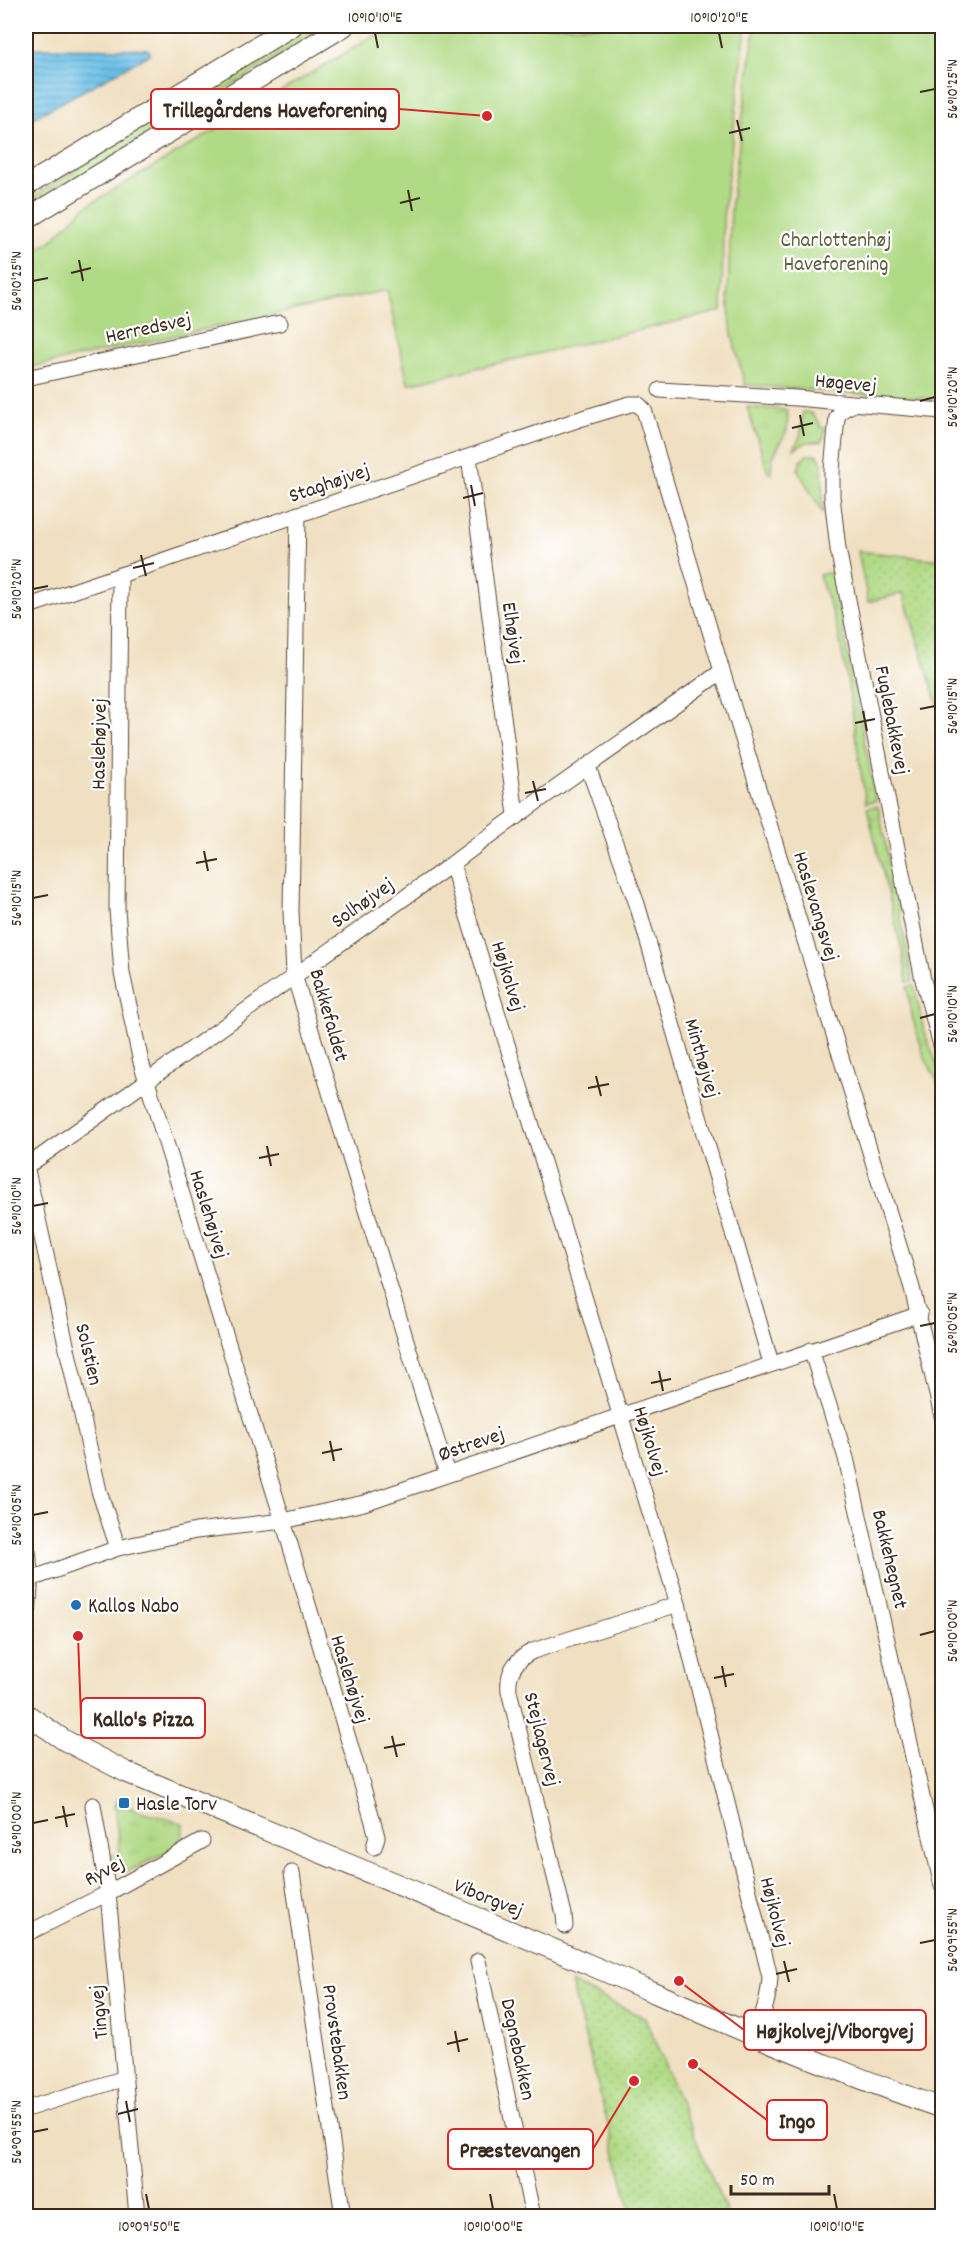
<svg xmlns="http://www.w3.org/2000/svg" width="968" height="2242" font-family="Dekko,sans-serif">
	<defs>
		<pattern id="grass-tufts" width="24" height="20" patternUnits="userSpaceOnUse" patternTransform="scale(1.5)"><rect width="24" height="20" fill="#b0da85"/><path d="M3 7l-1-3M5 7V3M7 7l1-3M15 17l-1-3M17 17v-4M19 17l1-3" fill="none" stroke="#98bb72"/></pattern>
		<pattern id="park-dots" width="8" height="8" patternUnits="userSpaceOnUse" patternTransform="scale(1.5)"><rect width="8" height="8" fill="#b0da85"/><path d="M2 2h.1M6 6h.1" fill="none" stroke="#98bb72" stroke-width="1.8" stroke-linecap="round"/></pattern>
		<pattern id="water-rules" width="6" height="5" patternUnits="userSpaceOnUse" patternTransform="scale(1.5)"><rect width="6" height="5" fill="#6ac0e7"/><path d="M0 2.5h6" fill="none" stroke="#589cbb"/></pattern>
	</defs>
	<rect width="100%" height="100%" fill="#fff"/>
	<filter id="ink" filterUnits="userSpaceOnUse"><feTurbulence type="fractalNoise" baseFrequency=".0167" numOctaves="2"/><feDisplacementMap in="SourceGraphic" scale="12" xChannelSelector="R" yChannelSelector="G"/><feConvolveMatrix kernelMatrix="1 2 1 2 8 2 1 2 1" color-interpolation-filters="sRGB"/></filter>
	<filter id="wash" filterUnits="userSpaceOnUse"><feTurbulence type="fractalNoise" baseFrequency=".008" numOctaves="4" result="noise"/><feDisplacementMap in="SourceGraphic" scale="24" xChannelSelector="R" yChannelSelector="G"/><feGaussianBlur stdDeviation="1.35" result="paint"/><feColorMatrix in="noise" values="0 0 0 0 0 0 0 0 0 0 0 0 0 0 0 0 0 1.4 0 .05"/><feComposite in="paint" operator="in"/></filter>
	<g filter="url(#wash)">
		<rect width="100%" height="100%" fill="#f0e0c1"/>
		<!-- grass -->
		<g fill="url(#grass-tufts)" stroke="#768252" stroke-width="1.5">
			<path d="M 307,26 L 329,26 L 26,210 L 26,202 L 99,155 L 148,120 Z"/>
			<path d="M 747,407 L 788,410 L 787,430 L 772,459 L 771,474 L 768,472 Z"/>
			<path d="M 803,412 L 811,413 L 820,424 L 820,427 L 825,428 L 824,437 L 821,442 L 807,442 L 794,449 L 800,437 Z"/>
			<path d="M 807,455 L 817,455 L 822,462 L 823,514 L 798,470 L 801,461 Z"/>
			<path d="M 832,572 L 876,801 L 866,803 C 856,746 851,689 838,633 C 834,613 825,594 819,575 Z"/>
			<path d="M 878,806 L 913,981 L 907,982 L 902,950 L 867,808 Z"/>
			<path d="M 914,985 L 924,1031 L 942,1078 L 942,1090 L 924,1056 L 912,1016 L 907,987 Z"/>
			<path d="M 118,1799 L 136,1811 L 183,1823 L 182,1844 L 125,1873 L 110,1868 L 109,1856 L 120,1853 L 114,1805 Z"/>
		</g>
		<!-- park -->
		<g fill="url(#park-dots)" stroke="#768252" stroke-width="1.5">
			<path d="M 858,551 L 942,560 L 942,719 L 903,593 L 868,602 Z"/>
			<path d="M 571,1983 L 645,2018 L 728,2216 L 632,2216 Z"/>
		</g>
		<!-- garden -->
		<g fill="#b0da85" stroke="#768252" stroke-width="1.5">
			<path d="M 391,26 L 746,26 L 723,218 L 722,311 L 408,384 L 387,290 L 26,368 L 26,256 L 50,242 L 85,207 Z"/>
			<path d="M 755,26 L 942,26 L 942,400 L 745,385 L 732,335 L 728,298 L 731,204 Z"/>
		</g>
		<!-- water -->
		<path fill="url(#water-rules)" stroke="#527582" stroke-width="1.5" d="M 26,48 L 147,49 L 150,52 L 149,55 L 33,118 L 26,117 Z"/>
	</g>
	<g filter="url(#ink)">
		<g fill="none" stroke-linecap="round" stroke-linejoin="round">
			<defs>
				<g id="street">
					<path d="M 26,378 L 280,323"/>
					<path d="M 660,390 L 796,398 L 942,411"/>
					<path d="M 854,404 L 842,410 L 837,417 L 832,470 L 832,496 L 838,549 L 923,980 L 942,1049"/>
					<path d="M 469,457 L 516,815"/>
					<path d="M 298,514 L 291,911 L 294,975 L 447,1474"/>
					<path d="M 120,575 L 117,909 L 122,973 L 141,1062 L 283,1521 L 372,1818 L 377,1837 L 374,1847"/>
					<path d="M 26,607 L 583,418 L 630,404 L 638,404 L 644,410 L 722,671 L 912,1288 L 942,1416"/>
					<path d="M 588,767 L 637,904 L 771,1363"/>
					<path d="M 452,864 L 678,1604 L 770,1977 C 769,1999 762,2017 755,2036"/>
					<path d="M 26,1166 L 99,1491 L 118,1548"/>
					<path d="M 26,1167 L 452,864 C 540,797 632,736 722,671"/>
					<path d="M 811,1350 L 846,1458 L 942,1886"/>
					<path d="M 28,1580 L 118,1548 L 196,1531 L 283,1521 L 364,1503 L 920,1314"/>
					<path d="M 93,1805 L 108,1893 L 137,2216"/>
					<path d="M 292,1873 L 343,2216"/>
					<path d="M 565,1926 L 564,1914 L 509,1691 C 507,1672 516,1659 533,1651 L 678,1604"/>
					<path d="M 26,1934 L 108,1893 L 202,1841"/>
					<path d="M 478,1961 L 533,2216"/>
					<path d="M 26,2109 L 125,2078"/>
				</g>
				<g id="secondary">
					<path d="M 26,186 L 292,26"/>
					<path d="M 26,219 L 344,26"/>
					<path d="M 26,1554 L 28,1580 L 26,1608"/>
					<path d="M 26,1714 L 64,1740 L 126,1772 C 280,1837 436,1899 590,1965 C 707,2015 822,2067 942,2108"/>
				</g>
			</defs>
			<!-- street casing -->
			<use href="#street" stroke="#564536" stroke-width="17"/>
			<!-- secondary casing -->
			<use href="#secondary" stroke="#564536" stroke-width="22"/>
			<!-- street -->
			<use href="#street" stroke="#fff" stroke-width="15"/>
			<!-- secondary -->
			<use href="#secondary" stroke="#fff" stroke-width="20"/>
		</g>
	</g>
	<!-- ticks -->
	<path fill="none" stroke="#3b2a1e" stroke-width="2" d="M 375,33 L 378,48M 719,33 L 722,48M 920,92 L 935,89M 737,120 L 742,141M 729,133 L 750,128M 408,190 L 412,211M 400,203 L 420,198M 79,260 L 83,281M 71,273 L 91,268M 33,281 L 48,278M 920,401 L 935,397M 800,415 L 804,436M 792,428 L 813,423M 471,485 L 475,506M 463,498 L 483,493M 141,555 L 146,576M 133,568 L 154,563M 33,589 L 48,586M 920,709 L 935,706M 863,711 L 867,731M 855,723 L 875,719M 533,781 L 538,801M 525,793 L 546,789M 204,851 L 208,871M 196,863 L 217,859M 33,898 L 48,895M 920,1018 L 935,1014M 596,1076 L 601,1096M 588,1088 L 609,1084M 267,1146 L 271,1166M 259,1158 L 279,1154M 33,1206 L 48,1203M 920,1326 L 935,1323M 659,1371 L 663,1391M 651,1383 L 671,1379M 330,1441 L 334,1461M 322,1453 L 342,1449M 33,1515 L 48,1512M 920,1635 L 935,1631M 722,1666 L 726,1687M 714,1678 L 734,1674M 392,1736 L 397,1757M 384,1748 L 405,1744M 63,1806 L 67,1827M 55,1818 L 75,1814M 33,1823 L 48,1820M 920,1943 L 935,1940M 784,1961 L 789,1982M 776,1974 L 797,1969M 455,2031 L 459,2052M 447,2044 L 468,2039M 126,2101 L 130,2122M 118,2114 L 138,2109M 33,2132 L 48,2129M 146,2194 L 149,2209M 490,2194 L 493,2209M 834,2194 L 837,2209"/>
	<!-- markers -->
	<g fill="#1f6fb2" stroke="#fff" stroke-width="2">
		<circle cx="76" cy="1605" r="6"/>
		<rect x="118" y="1797" width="12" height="12" rx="3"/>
	</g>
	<g text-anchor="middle" stroke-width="4.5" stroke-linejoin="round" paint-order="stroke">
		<!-- park labels -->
		<g font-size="21" fill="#5e5f3d" stroke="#fff">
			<text x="836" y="246">Charlottenhøj<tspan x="836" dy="24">Haveforening</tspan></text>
		</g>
		<!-- street labels -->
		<g font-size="21" fill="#3b2a1e" stroke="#fff">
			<text transform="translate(148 327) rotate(-12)" y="7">Herredsvej</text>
			<text transform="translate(846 382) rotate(5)" y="7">Høgevej</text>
			<text transform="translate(329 482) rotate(-19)" y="7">Staghøjvej</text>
			<text transform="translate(514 633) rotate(82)" y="7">Elhøjvej</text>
			<text transform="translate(893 720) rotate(79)" y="7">Fuglebakkevej</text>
			<text transform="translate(98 744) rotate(-89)" y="7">Haslehøjvej</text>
			<text transform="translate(362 902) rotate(-35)" y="7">Solhøjvej</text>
			<text transform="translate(817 906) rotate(73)" y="7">Haslevangsvej</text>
			<text transform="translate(509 976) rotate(73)" y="7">Højkolvej</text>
			<text transform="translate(330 1015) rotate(74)" y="7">Bakkefaldet</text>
			<text transform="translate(703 1058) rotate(74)" y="7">Minthøjvej</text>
			<text transform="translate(210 1214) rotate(73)" y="7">Haslehøjvej</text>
			<text transform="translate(90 1354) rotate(77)" y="7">Solstien</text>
			<text transform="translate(651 1441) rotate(73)" y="7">Højkolvej</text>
			<text transform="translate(471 1443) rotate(-19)" y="7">Østrevej</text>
			<text transform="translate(891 1559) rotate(77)" y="7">Bakkehegnet</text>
			<text transform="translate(351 1679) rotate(73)" y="7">Haslehøjvej</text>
			<text transform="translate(543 1739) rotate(76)" y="7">Stejlagervej</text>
			<text transform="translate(104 1870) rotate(-28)" y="7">Ryvej</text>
			<text transform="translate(489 1897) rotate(22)" y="7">Viborgvej</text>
			<text transform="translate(776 1912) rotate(76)" y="7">Højkolvej</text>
			<text transform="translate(98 2012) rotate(-95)" y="7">Tingvej</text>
			<text transform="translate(338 2042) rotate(82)" y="7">Provstebakken</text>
			<text transform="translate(519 2049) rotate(78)" y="7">Degnebakken</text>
		</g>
		<!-- poi labels -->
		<g font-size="21" fill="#3b2a1e" stroke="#fff" text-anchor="start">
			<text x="88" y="1612">Kallos Nabo</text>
			<text x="136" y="1810">Hasle Torv</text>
		</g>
	</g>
	<!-- callouts -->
	<path fill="none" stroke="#d62828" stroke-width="2" d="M487 116L399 109M78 1636L81 1718M679 1981L744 2030M693 2064L767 2120M634 2081L593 2149"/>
	<g fill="#d62828" stroke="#fff" stroke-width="2">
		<circle cx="487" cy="116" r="6"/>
		<circle cx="78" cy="1636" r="6"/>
		<circle cx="679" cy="1981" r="6"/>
		<circle cx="693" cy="2064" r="6"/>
		<circle cx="634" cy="2081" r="6"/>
	</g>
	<g fill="#fff" stroke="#d62828" stroke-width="2">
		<rect x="151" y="89" width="248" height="40" rx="6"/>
		<rect x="81" y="1698" width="124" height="40" rx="6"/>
		<rect x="744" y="2010" width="182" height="40" rx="6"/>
		<rect x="767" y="2100" width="60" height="40" rx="6"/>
		<rect x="448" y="2129" width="145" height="40" rx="6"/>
	</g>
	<g font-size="22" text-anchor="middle" font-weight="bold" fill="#3b2a1e">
		<text x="275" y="117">Trillegårdens Haveforening</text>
		<text x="143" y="1726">Kallo's Pizza</text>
		<text x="835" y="2038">Højkolvej/Viborgvej</text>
		<text x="797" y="2128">Ingo</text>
		<text x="520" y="2157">Præstevangen</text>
	</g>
	<!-- margin -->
	<rect width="968" height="2242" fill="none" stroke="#fff" stroke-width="66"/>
	<!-- scale -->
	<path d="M731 2185v9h98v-9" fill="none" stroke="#3b2a1e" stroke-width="3"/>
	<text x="740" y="2185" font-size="18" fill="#3b2a1e" stroke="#ffffff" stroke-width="4.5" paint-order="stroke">50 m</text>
	<rect x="33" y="33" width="902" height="2176" fill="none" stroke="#3b2a1e" stroke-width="2"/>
	<g font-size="15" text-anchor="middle" fill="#3b2a1e">
		<text x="375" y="22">10°10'10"E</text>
		<text x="719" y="22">10°10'20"E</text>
		<text transform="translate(952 89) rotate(-90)" y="5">56°10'25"N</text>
		<text transform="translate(16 281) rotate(-90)" y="5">56°10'25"N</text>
		<text transform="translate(952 397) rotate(-90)" y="5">56°10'20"N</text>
		<text transform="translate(16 589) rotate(-90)" y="5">56°10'20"N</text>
		<text transform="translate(952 706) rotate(-90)" y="5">56°10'15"N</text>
		<text transform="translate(16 898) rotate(-90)" y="5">56°10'15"N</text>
		<text transform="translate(952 1014) rotate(-90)" y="5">56°10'10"N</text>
		<text transform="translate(16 1206) rotate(-90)" y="5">56°10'10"N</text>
		<text transform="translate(952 1323) rotate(-90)" y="5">56°10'05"N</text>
		<text transform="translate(16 1515) rotate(-90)" y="5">56°10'05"N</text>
		<text transform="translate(952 1631) rotate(-90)" y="5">56°10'00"N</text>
		<text transform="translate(16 1823) rotate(-90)" y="5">56°10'00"N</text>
		<text transform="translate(952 1940) rotate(-90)" y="5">56°09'55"N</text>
		<text transform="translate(16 2132) rotate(-90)" y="5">56°09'55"N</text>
		<text x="149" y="2231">10°09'50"E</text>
		<text x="493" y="2231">10°10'00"E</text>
		<text x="837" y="2231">10°10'10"E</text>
	</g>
</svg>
